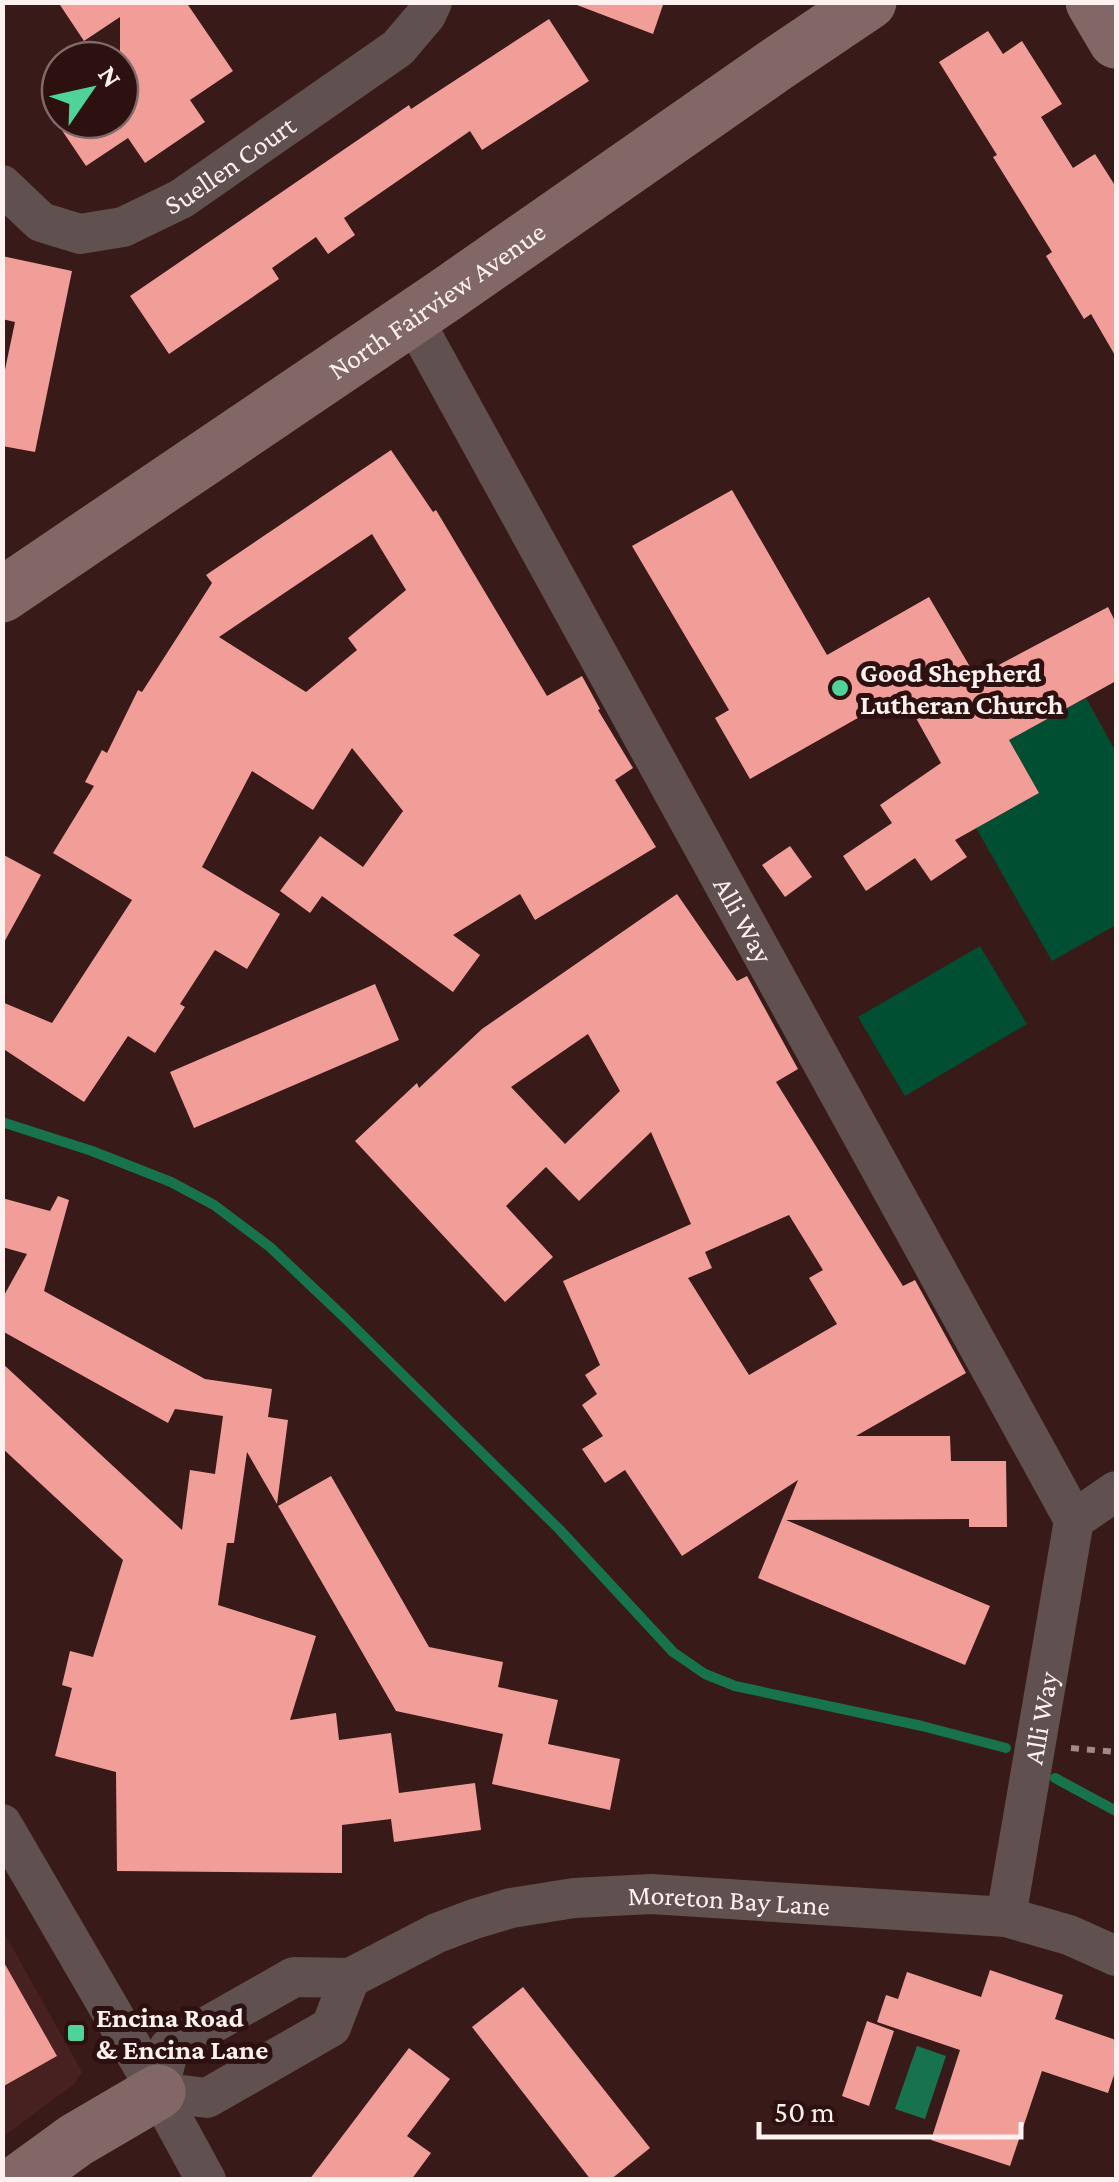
<svg xmlns="http://www.w3.org/2000/svg" width="1119" height="2182" font-family="'Crimson Pro',serif">
	<rect width="100%" height="100%" fill="#381a19"/>
	<!-- built -->
	<path fill="#462120" d="M 2,1929 L 82,2072 L 74,2084 L 3,2137 Z"/>
	<!-- green -->
	<g fill="#004f32">
		<path d="M 1086,698 L 1116,752 L 1116,925 L 1052,961 L 976,828 L 1039,793 L 1009,740 Z"/>
		<path d="M 980,946 L 1027,1024 L 905,1096 L 858,1017 Z"/>
	</g>
	<!-- water -->
	<path fill="#17734e" d="M 917,2046 L 946,2056 L 925,2119 L 895,2109 Z"/>
	<g fill="none" stroke-linecap="round" stroke-linejoin="round">
		<!-- stream -->
		<g stroke="#17734e" stroke-width="10">
			<path d="M 2,1122 L 92,1151 L 171,1182 L 214,1205 L 270,1247 L 345,1318 L 559,1529 L 673,1652 L 705,1674 L 735,1686 L 922,1726 L 1006,1748"/>
			<path d="M 1055,1778 L 1116,1811"/>
		</g>
	</g>
	<!-- building -->
	<g fill="#f19d98" fill-rule="evenodd">
		<path d="M 58,2 L 186,2 L 233,71 L 190,100 L 205,122 L 145,163 L 128,138 L 86,166 L 55,120 L 120,120 L 120,17 L 84,41 Z"/>
		<path d="M 578,2 L 664,2 L 653,34 L 577,5 Z"/>
		<path d="M 549,19 L 589,81 L 482,150 L 470,131 L 344,218 L 355,235 L 328,254 L 316,237 L 272,268 L 279,279 L 169,354 L 130,296 L 409,105 L 411,109 Z"/>
		<path d="M 988,31 L 1003,54 L 1022,41 L 1062,104 L 1041,117 L 1073,168 L 1095,154 L 1116,187 L 1116,357 L 1091,314 L 1084,319 L 1046,256 L 1052,252 L 993,157 L 997,155 L 939,62 Z"/>
		<path d="M 2,256 L 72,271 L 35,452 L 2,446 L 2,384 L 15,322 L 2,319 Z"/>
		<path d="M 391,450 L 433,512 L 436,510 L 547,696 L 582,676 L 600,709 L 598,710 L 633,768 L 615,780 L 656,847 L 535,920 L 520,894 L 453,935 L 480,955 L 453,992 L 322,896 L 310,913 L 280,891 L 320,836 L 363,867 L 403,811 L 352,748 L 313,810 L 252,771 L 202,867 L 280,914 L 247,969 L 215,950 L 180,1004 L 185,1007 L 155,1053 L 128,1036 L 84,1102 L 2,1048 L 2,1002 L 52,1023 L 132,900 L 53,853 L 94,786 L 85,782 L 102,750 L 107,753 L 138,690 L 142,692 L 212,583 L 206,575 ZM 372,534 L 406,590 L 348,638 L 357,650 L 306,692 L 219,637 Z"/>
		<path d="M 732,490 L 827,655 L 929,597 L 976,677 L 1108,607 L 1116,623 L 1116,681 L 1009,740 L 1039,793 L 955,840 L 967,857 L 931,881 L 915,858 L 866,891 L 843,856 L 892,823 L 880,805 L 941,763 L 902,693 L 750,779 L 715,718 L 729,710 L 632,546 Z"/>
		<path d="M 790,846 L 812,877 L 785,897 L 762,865 Z"/>
		<path d="M 2,854 L 41,875 L 2,946 Z"/>
		<path d="M 677,894 L 737,981 L 747,976 L 798,1069 L 776,1082 L 903,1286 L 915,1280 L 966,1373 L 856,1436 L 950,1436 L 951,1461 L 1006,1461 L 1007,1527 L 969,1527 L 969,1519 L 786,1520 L 990,1606 L 965,1665 L 758,1578 L 798,1480 L 682,1556 L 625,1470 L 605,1483 L 582,1449 L 603,1436 L 582,1405 L 597,1394 L 585,1375 L 600,1365 L 563,1281 L 691,1224 L 651,1132 L 579,1201 L 546,1167 L 506,1206 L 553,1257 L 505,1302 L 355,1141 L 417,1083 L 419,1088 L 482,1029 ZM 588,1034 L 620,1091 L 565,1144 L 511,1087 ZM 789,1215 L 823,1270 L 809,1278 L 837,1324 L 749,1375 L 688,1278 L 712,1268 L 705,1252 Z"/>
		<path d="M 375,984 L 399,1040 L 194,1128 L 170,1072 Z"/>
		<path d="M 58,1196 L 69,1200 L 44,1291 L 205,1379 L 272,1389 L 268,1417 L 288,1420 L 277,1504 L 247,1452 L 234,1543 L 227,1543 L 218,1605 L 316,1636 L 290,1720 L 336,1713 L 339,1740 L 391,1733 L 399,1793 L 475,1783 L 481,1830 L 394,1842 L 391,1819 L 342,1825 L 342,1873 L 117,1871 L 116,1772 L 55,1756 L 72,1688 L 62,1685 L 70,1651 L 93,1657 L 123,1560 L 2,1448 L 2,1363 L 182,1530 L 190,1470 L 215,1474 L 223,1416 L 175,1409 L 168,1423 L 2,1331 L 2,1299 L 27,1254 L 2,1247 L 2,1198 L 50,1211 Z"/>
		<path d="M 331,1476 L 429,1647 L 503,1662 L 498,1687 L 558,1700 L 548,1744 L 620,1759 L 610,1810 L 492,1784 L 503,1734 L 396,1711 L 278,1506 Z"/>
		<path d="M 2,1959 L 57,2056 L 2,2087 Z"/>
		<path d="M 990,1970 L 1063,1995 L 1055,2019 L 1116,2040 L 1116,2069 L 1108,2093 L 1042,2071 L 1010,2166 L 931,2140 L 960,2050 L 877,2022 L 886,1995 L 898,1999 L 907,1972 L 981,1997 Z"/>
		<path d="M 523,1987 L 650,2148 L 610,2180 L 591,2180 L 472,2027 Z"/>
		<path d="M 867,2021 L 894,2031 L 869,2106 L 842,2096 Z"/>
		<path d="M 409,2048 L 450,2079 L 407,2136 L 431,2153 L 411,2180 L 309,2180 Z"/>
	</g>
	<g fill="none" stroke-linecap="round" stroke-linejoin="round">
		<!-- path -->
		<path stroke="#9f8a89" stroke-width="6" stroke-dasharray="8 8" stroke-linecap="butt" d="M 1071,1748 L 1116,1752"/>
		<!-- street -->
		<g stroke="#60504f" stroke-width="40">
			<path id="s1" d="M 2,185 L 41,222 L 80,234 L 123,227 L 181,199 L 398,48 L 426,15 L 432,2"/>
			<path id="s2" d="M 412,317 L 1074,1520"/>
			<path d="M 2,1824 L 158,2092 L 206,2180"/>
			<path id="s3" d="M 1006,1917 L 1074,1520 L 1116,1491"/>
			<path id="s4" d="M 158,2092 L 169,2048 L 294,1977 L 350,1978 L 437,1933 L 474,1919 L 511,1908 L 574,1898 L 651,1894 L 1006,1917 L 1069,1935 L 1116,1956"/>
			<path d="M 158,2092 L 207,2098 L 331,2027 L 350,1978"/>
		</g>
		<!-- secondary -->
		<g stroke="#816867" stroke-width="55">
			<path d="M 1093,2 L 1116,41"/>
			<path id="s5" d="M 2,595 L 444,296 L 777,64 L 869,2"/>
			<path d="M 21,2180 L 76,2140 L 158,2092"/>
		</g>
	</g>
	<!-- markers -->
	<g fill="#4fd399" stroke="#2d1010" stroke-width="4">
		<circle cx="840" cy="688" r="10"/>
		<rect x="66" y="2023" width="20" height="20" rx="5"/>
	</g>
	<g text-anchor="middle" stroke-width="10" stroke-linejoin="round" paint-order="stroke">
		<!-- street labels -->
		<g font-size="28" fill="#fef1f0" stroke="#2d1010">
			<text dy="10" stroke="none"><textPath href="#s1" startOffset="262">Suellen Court</textPath></text>
			<text dy="10" stroke="none"><textPath href="#s5" startOffset="525">North Fairview Avenue</textPath></text>
			<text dy="10" stroke="none"><textPath href="#s2" startOffset="688">Alli Way</textPath></text>
			<text dy="10" stroke="none"><textPath href="#s3" startOffset="202">Alli Way</textPath></text>
			<text dy="10" stroke="none"><textPath href="#s4" startOffset="640">Moreton Bay Lane</textPath></text>
		</g>
		<!-- poi labels -->
		<g font-size="28" font-weight="bold" fill="#fef1f0" stroke="#2d1010" text-anchor="start">
			<text x="860" y="682">Good Shepherd<tspan x="860" dy="32">Lutheran Church</tspan></text>
			<text x="96" y="2027">Encina Road<tspan x="96" dy="32">&amp; Encina Lane</tspan></text>
		</g>
	</g>
	<!-- border -->
	<rect width="1119" height="2182" fill="none" stroke="#fef1f0" stroke-width="10"/>
	<!-- north arrow -->
	<g transform="translate(90 90) rotate(56)"><circle r="48" fill="#2d1010" stroke="#816a6a" stroke-width="2.5"/>
	<path d="M0-8L18 38L0 25L-18 38Z" fill="#4fd399"/>
	<text y="-15" font-size="28" font-weight="bold" text-anchor="middle" fill="#fef1f0">N</text>
	</g>
	<!-- scale -->
	<path d="M759 2122v15h262v-15" fill="none" stroke="#fef1f0" stroke-width="5"/>
	<text x="774" y="2122" font-size="30" fill="#fef1f0" stroke="#2d1010" stroke-width="8" paint-order="stroke">50 m</text>
</svg>
